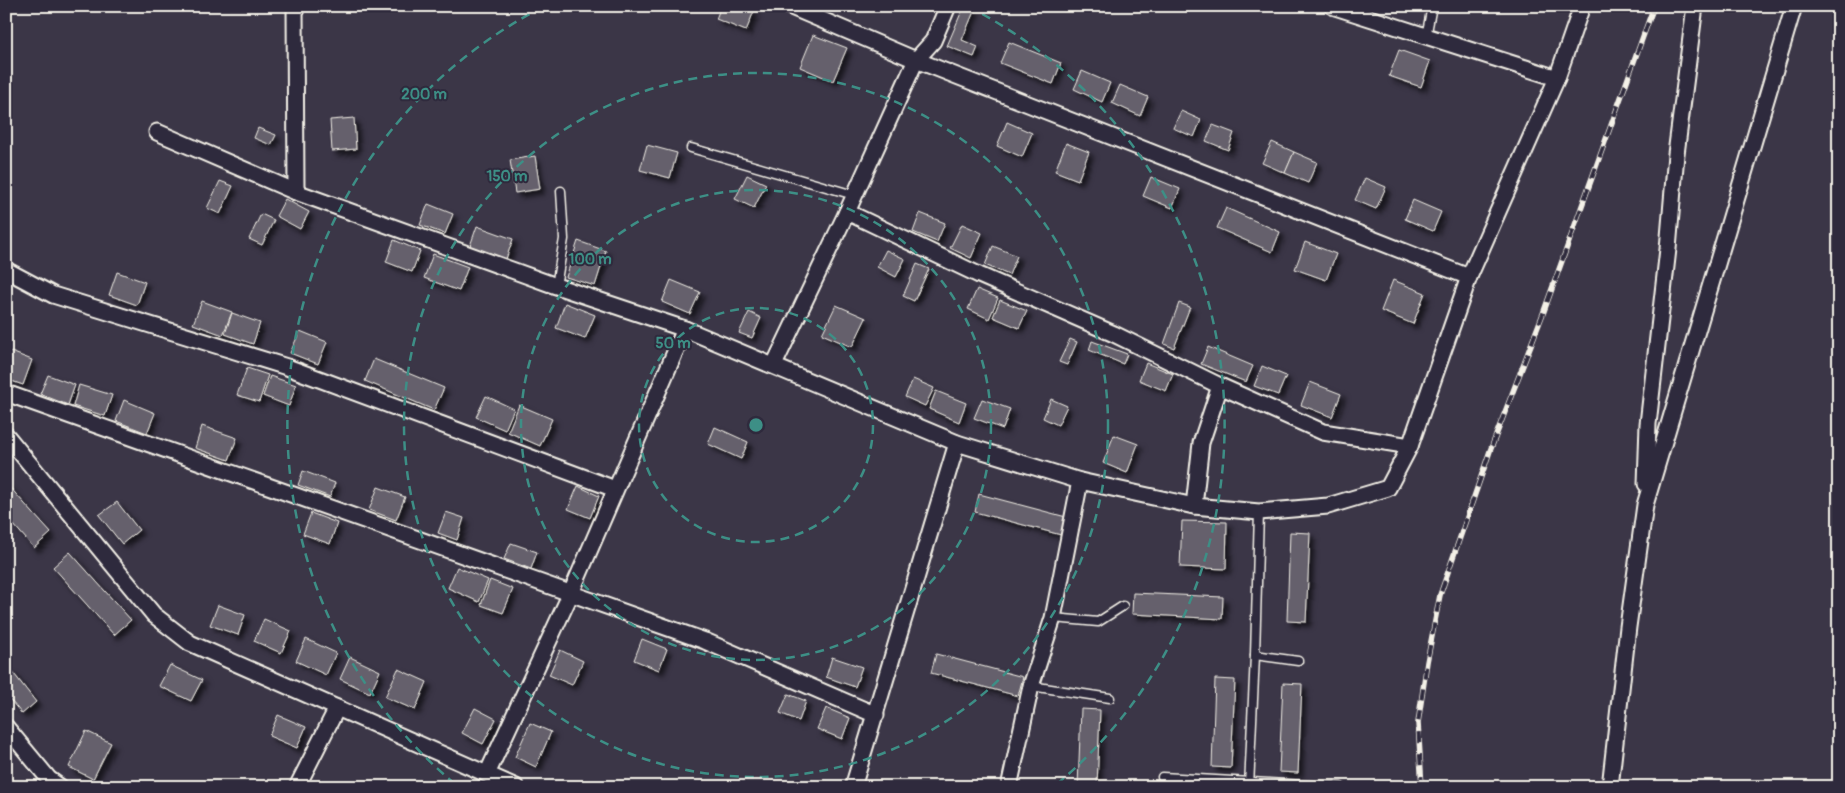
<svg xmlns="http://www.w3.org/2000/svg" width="1845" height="793" font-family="Pangolin,sans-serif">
	<defs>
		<filter id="shadow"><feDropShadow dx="4.5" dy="4.5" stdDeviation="2.5" flood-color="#0009"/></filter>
	</defs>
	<rect width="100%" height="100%" fill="#3b3647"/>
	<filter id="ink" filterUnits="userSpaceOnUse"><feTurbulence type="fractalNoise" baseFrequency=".02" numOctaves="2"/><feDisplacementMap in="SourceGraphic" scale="10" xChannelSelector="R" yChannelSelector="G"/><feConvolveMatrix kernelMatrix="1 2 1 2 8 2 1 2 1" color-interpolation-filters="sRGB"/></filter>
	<g filter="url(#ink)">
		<!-- building -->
		<g fill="#65616c" stroke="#f4f1e8" filter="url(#shadow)">
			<path d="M 721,6 L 741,6 L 754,11 L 746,31 L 716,19 Z"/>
			<path d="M 964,6 L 975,9 L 962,40 L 978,47 L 974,57 L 947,46 Z"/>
			<path d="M 813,35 L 847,48 L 833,81 L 800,67 Z"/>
			<path d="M 1009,42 L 1061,63 L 1053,84 L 1000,63 Z"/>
			<path d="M 1399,50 L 1430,61 L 1421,87 L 1389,76 Z"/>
			<path d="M 1082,71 L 1110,83 L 1102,102 L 1074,89 Z"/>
			<path d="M 1120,85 L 1148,97 L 1140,116 L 1112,103 Z"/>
			<path d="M 1181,111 L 1201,120 L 1194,137 L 1173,128 Z"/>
			<path d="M 354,118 L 356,149 L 332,151 L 330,120 Z"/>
			<path d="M 1007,122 L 1032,133 L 1022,157 L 997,146 Z"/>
			<path d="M 1213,125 L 1234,133 L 1228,150 L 1206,141 Z"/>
			<path d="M 258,128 L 276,135 L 271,145 L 254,138 Z"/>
			<path d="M 1272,142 L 1294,152 L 1285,173 L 1262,163 Z"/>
			<path d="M 1066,143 L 1089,152 L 1078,180 L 1055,171 Z"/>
			<path d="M 647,145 L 677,153 L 670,178 L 640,170 Z"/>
			<path d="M 1294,152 L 1317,162 L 1308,183 L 1285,173 Z"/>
			<path d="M 535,156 L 540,189 L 515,193 L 510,160 Z"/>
			<path d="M 747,175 L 766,184 L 754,208 L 735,199 Z"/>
			<path d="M 1151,177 L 1180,189 L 1172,208 L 1143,196 Z"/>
			<path d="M 1365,178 L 1386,187 L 1376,209 L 1355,200 Z"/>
			<path d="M 220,181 L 233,186 L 220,214 L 207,208 Z"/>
			<path d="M 285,199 L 309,212 L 300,229 L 276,216 Z"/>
			<path d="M 1413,200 L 1441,212 L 1433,231 L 1405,219 Z"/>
			<path d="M 428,204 L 453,214 L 445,234 L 420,225 Z"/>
			<path d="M 1226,208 L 1280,232 L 1272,252 L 1217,228 Z"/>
			<path d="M 920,213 L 945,223 L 937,242 L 913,232 Z"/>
			<path d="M 261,214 L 274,220 L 262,245 L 249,239 Z"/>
			<path d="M 962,224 L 982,233 L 971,258 L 950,248 Z"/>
			<path d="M 477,226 L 513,239 L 506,259 L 470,246 Z"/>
			<path d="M 394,240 L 420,251 L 412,272 L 386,262 Z"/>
			<path d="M 578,241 L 606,251 L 595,286 L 566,277 Z"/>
			<path d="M 1305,242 L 1336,254 L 1326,280 L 1295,269 Z"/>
			<path d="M 993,246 L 1017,256 L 1009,275 L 985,265 Z"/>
			<path d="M 886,250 L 905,259 L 896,277 L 877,267 Z"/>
			<path d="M 433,254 L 468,267 L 459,291 L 424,278 Z"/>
			<path d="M 917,264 L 929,269 L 914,301 L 903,296 Z"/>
			<path d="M 117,272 L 145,282 L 137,305 L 109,295 Z"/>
			<path d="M 671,280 L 700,292 L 690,314 L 662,302 Z"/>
			<path d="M 1393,280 L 1425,293 L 1413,324 L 1381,311 Z"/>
			<path d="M 977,289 L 998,298 L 989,319 L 968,309 Z"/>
			<path d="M 1000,300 L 1027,311 L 1019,328 L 993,317 Z"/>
			<path d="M 202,301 L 232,312 L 223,335 L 193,324 Z"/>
			<path d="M 565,303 L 595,315 L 585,339 L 556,328 Z"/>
			<path d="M 1179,303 L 1190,307 L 1174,348 L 1164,344 Z"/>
			<path d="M 836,305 L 866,318 L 852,347 L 822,334 Z"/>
			<path d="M 749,312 L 761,318 L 752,338 L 739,333 Z"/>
			<path d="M 232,313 L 260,323 L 253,344 L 225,334 Z"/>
			<path d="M 300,331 L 327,342 L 318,364 L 290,353 Z"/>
			<path d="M 1070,339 L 1077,342 L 1067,365 L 1059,362 Z"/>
			<path d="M 1092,341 L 1127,354 L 1123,364 L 1089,350 Z"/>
			<path d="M 1208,347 L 1253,366 L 1246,382 L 1201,364 Z"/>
			<path d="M 6,350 L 32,360 L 23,385 L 6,379 Z"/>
			<path d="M 374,359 L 444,388 L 434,410 L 365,381 Z"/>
			<path d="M 1146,363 L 1173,374 L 1166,391 L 1139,380 Z"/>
			<path d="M 1262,366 L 1286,376 L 1278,395 L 1254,386 Z"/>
			<path d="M 247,368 L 268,375 L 259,402 L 237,395 Z"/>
			<path d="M 48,375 L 75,385 L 68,405 L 40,394 Z"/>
			<path d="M 270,376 L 296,385 L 289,406 L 263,396 Z"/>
			<path d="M 913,379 L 934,388 L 925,406 L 905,397 Z"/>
			<path d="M 1310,382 L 1341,394 L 1332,417 L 1301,405 Z"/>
			<path d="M 79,385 L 112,395 L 105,416 L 73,406 Z"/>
			<path d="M 936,391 L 966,403 L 959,422 L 929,409 Z"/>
			<path d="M 486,396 L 514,409 L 505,430 L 476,417 Z"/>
			<path d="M 982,399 L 1010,409 L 1003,429 L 974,418 Z"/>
			<path d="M 1051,399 L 1067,406 L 1058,425 L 1043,418 Z"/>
			<path d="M 124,400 L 155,413 L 147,433 L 116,421 Z"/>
			<path d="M 519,405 L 552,419 L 540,446 L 508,432 Z"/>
			<path d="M 202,426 L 237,438 L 229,460 L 195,448 Z"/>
			<path d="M 715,427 L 748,442 L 741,459 L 708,444 Z"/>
			<path d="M 1114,435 L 1138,444 L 1127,473 L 1103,463 Z"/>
			<path d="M 303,471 L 335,483 L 330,497 L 298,485 Z"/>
			<path d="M 6,483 L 51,533 L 34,548 L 6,516 Z"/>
			<path d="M 578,486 L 599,496 L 590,518 L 568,509 Z"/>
			<path d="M 378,487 L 405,497 L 396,520 L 369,510 Z"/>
			<path d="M 979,494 L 1066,517 L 1061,535 L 975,512 Z"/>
			<path d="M 117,502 L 139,530 L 122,544 L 99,515 Z"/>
			<path d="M 446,512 L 464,518 L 457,540 L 438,533 Z"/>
			<path d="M 311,513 L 337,523 L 330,544 L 303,534 Z"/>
			<path d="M 1182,521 L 1227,522 L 1226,569 L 1180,567 Z"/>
			<path d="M 1290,532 L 1310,533 L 1306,622 L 1287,621 Z"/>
			<path d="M 511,543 L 537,552 L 531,569 L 504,559 Z"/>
			<path d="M 70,552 L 131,620 L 114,635 L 53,567 Z"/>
			<path d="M 457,567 L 488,580 L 479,602 L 448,588 Z"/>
			<path d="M 490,580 L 513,589 L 503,613 L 481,605 Z"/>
			<path d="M 1133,593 L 1223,597 L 1222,619 L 1132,614 Z"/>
			<path d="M 218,605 L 245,615 L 238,635 L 210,625 Z"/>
			<path d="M 264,619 L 291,631 L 281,653 L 254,641 Z"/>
			<path d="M 306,639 L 336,653 L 326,675 L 296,661 Z"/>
			<path d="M 642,639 L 667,649 L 659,670 L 634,660 Z"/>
			<path d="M 560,650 L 583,661 L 572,685 L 549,675 Z"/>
			<path d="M 936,654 L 1023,677 L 1018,696 L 931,673 Z"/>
			<path d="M 350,657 L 380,671 L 370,693 L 340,679 Z"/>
			<path d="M 832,657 L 862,667 L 855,687 L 826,677 Z"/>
			<path d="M 170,665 L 202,680 L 191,701 L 159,686 Z"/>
			<path d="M 398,669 L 427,682 L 415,710 L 385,697 Z"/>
			<path d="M 11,670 L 36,702 L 22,714 L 6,695 L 6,674 Z"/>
			<path d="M 1215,679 L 1235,680 L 1231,768 L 1212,767 Z"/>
			<path d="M 1283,683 L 1302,684 L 1298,773 L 1279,772 Z"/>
			<path d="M 788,694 L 806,701 L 799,721 L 780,713 Z"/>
			<path d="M 475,708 L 496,719 L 483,744 L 462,733 Z"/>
			<path d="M 826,708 L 850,718 L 842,739 L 817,729 Z"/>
			<path d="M 1081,709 L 1100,710 L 1097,787 L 1078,787 Z"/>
			<path d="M 278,715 L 306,727 L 297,748 L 269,736 Z"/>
			<path d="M 530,723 L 551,732 L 536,767 L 515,757 Z"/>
			<path d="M 86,731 L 111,743 L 93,779 L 69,767 Z"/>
		</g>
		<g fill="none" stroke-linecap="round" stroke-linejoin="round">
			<defs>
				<g id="lane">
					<path d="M 1426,37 L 1432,6"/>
					<path d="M 691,148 L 854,195"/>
					<path d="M 556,286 L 564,239 L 561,191"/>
					<path d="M 1053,618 L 1098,622 L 1123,606"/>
					<path d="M 1255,655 L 1298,661"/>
					<path d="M 1031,686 L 1110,698"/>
					<path d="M 1162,777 L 1341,787"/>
					<path d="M 1249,787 L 1255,655 L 1259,512"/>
				</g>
				<g id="street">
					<path d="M 295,6 L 296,192"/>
					<path d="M 789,6 L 916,60 L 1469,277"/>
					<path d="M 1332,6 L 1557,78"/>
					<path d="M 157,132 L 296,192 L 556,286 L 685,329 L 571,593 L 487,774"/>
					<path d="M 847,212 L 979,275 L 1114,334 L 1220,386 L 1323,432 L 1410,446"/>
					<path d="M 6,270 L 53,295 L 287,367 L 615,489"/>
					<path d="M 685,329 L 957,443 L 1080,481 L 1194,506 L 1259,512 L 1328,506 L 1388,488 L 1410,446 L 1469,277 L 1557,78 L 1582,6"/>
					<path d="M 774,365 L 847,212 L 916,60 L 933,41 L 948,6"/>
					<path d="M 6,393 L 705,641 L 876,715"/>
					<path d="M 6,435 L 154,615 L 190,643 L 516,787"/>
					<path d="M 1646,484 L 1648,424 L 1668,249 L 1676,154 L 1695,6"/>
					<path d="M 1194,506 L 1201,443 L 1220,386"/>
					<path d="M 6,727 L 49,779 L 60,787"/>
					<path d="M 297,787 L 337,708"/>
					<path d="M 853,787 L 957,443"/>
					<path d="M 1009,787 L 1031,686 L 1053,618 L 1080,481"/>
					<path d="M 1610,787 L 1628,627 L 1645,505 L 1794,6"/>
				</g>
			</defs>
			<!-- lane casing -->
			<use href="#lane" stroke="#f4f1e8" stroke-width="11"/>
			<!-- street casing -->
			<use href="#street" stroke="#f4f1e8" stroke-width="19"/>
			<!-- lane -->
			<use href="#lane" stroke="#2f2a3d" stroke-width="8"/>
			<!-- street -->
			<use href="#street" stroke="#2f2a3d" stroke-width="15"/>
			<defs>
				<path id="rail" d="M 1422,787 L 1418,723 L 1427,662 L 1440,595 L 1490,451 L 1544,311 L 1654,6"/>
			</defs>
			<!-- rail casing -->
			<use href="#rail" stroke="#f4f1e8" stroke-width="5.5"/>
			<!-- rail -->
			<use href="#rail" stroke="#2f2a3d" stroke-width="4" stroke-dasharray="11" stroke-linecap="butt"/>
		</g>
	</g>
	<!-- distance rings -->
	<g fill="none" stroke="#3d8f86" stroke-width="2.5" stroke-dasharray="9 6">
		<circle cx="756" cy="425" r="117"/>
		<circle cx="756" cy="425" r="235"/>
		<circle cx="756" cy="425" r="352"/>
		<path d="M455 784A469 469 0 0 1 543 7M969 7A469 469 0 0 1 1057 784"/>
	</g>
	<circle cx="756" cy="425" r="8" fill="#3d8f86" stroke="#2f2a3d" stroke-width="2.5"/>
	<g font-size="15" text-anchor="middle" font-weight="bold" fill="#3d8f86" stroke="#2f2a3d" stroke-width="4" stroke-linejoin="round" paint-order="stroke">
		<text x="424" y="99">200 m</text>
		<text x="507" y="181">150 m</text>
		<text x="590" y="264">100 m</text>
		<text x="673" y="348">50 m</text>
	</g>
	<!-- margin -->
	<rect width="1845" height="793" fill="none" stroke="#2f2a3d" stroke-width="25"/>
	<rect x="12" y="12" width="1820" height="768" fill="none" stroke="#f4f1e8" stroke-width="2" filter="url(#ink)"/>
</svg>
